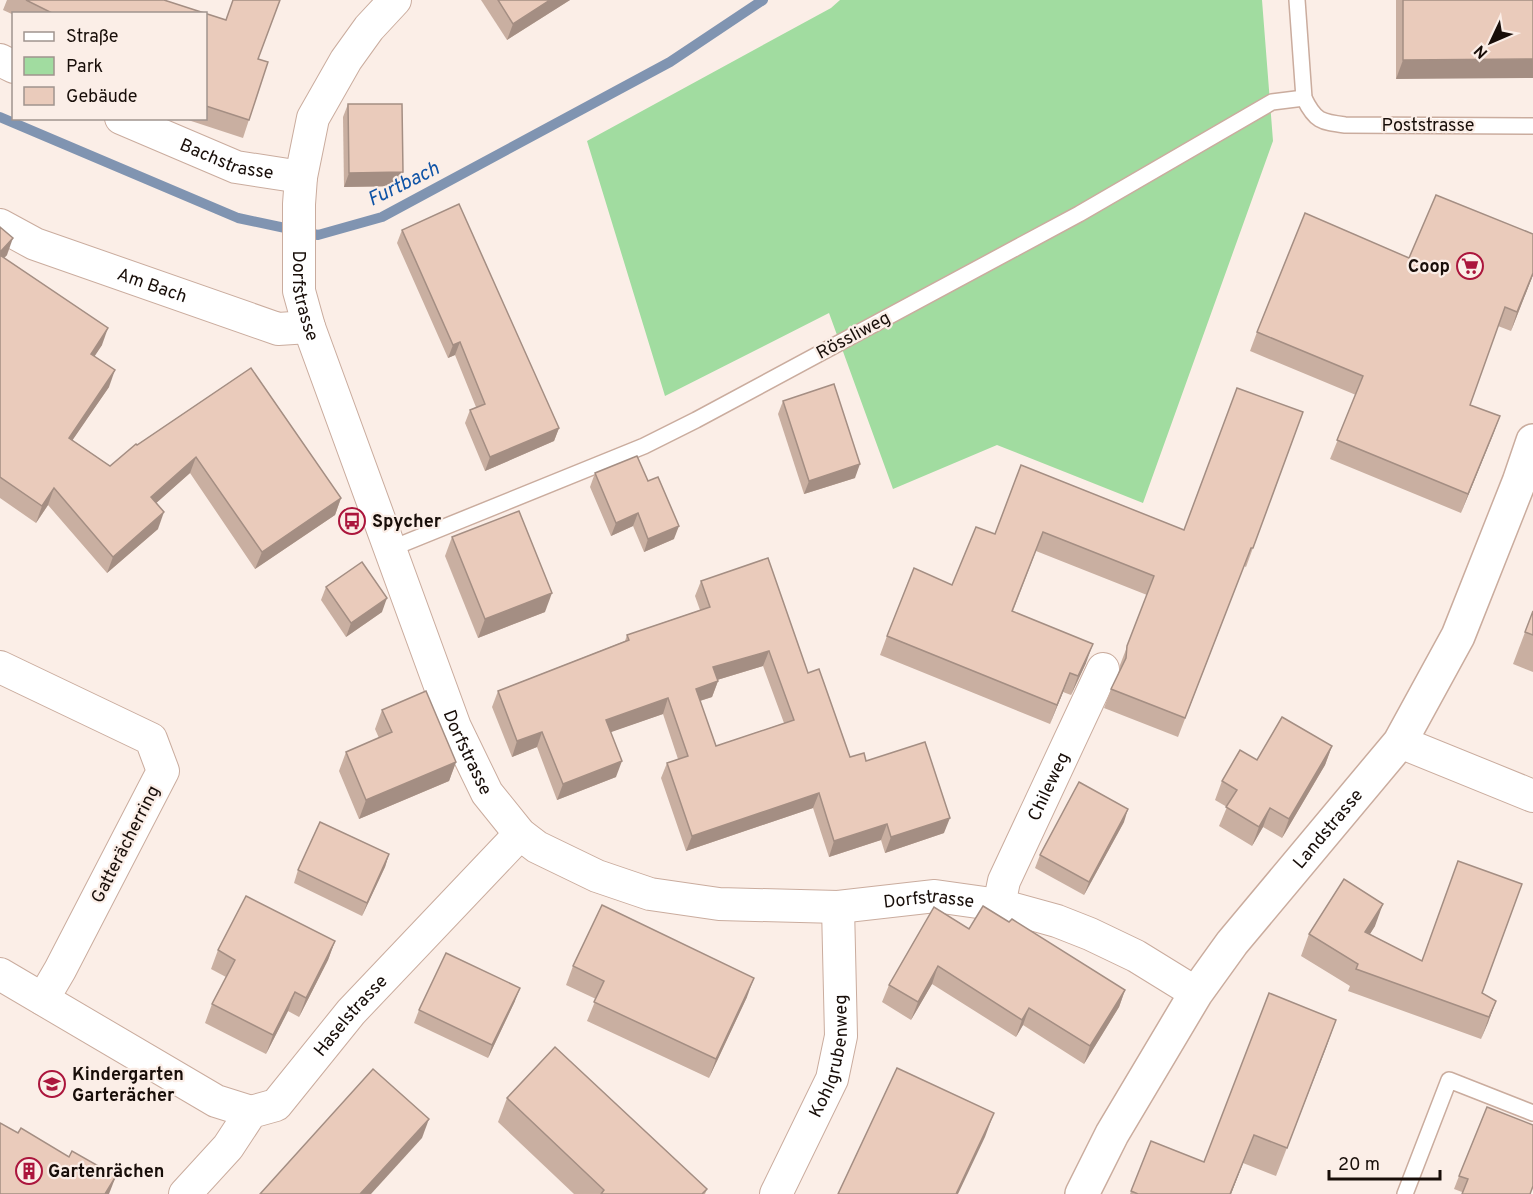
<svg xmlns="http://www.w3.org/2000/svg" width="1533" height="1194" font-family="Overpass,sans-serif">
	<rect width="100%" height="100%" fill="#fbeee7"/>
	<!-- green -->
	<path fill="#a1dca0" d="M 840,0 L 1262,0 L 1273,141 L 1143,503 L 997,445 L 893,489 L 829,313 L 665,396 L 587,141 L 831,8 Z"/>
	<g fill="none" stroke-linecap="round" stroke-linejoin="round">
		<!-- stream -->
		<path stroke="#8094b1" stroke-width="10" d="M 0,117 L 238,218 L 318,235 L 382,217 L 670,62 L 763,0"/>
		<defs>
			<g id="lane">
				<path d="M 1297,0 L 1304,98 C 1315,121 1321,122 1345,125 L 1533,126"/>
				<path d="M 390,549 L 644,446 L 696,420 L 1079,214 L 1272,102 L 1304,98"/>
				<path d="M 1405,1194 L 1449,1080 L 1533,1113"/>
			</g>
			<g id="street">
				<path id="s1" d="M 395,0 L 369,28 L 346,60 L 313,118 L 301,177 L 299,204 L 299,291 L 309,327 L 455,727 L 487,793 L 520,834 L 537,847 L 597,876 L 650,894 L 719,904 L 838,907 L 935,896 L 999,905 L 1057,921 L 1090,934 L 1136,956 L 1196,993"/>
				<path d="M 0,60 L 14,67"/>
				<path id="s2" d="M 121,118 L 236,167 L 301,177"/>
				<path id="s3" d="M 0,225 L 35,244 L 278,329 L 309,327"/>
				<path d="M 0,667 L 151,739 L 163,771 L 60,970 L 43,999"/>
				<path d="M 1400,742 L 1533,796"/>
				<path id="s4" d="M 999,905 L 1004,881 L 1103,669"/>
				<path d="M 0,974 L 216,1101 L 251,1112"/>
				<path id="s5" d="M 185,1194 L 228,1147 L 251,1112 L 276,1105 L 351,1012 L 520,834"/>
				<path id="s6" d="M 776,1194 L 832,1079 L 841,1036 L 838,907"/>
			</g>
			<g id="secondary">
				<path id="s7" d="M 1082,1194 L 1112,1134 L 1196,993 L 1232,943 L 1400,742 L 1458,636 L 1519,482 L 1533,441"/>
			</g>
		</defs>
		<!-- lane casing -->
		<use href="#lane" stroke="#caac9e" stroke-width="18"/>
		<!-- street casing -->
		<use href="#street" stroke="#caac9e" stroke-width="34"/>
		<!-- secondary casing -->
		<use href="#secondary" stroke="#caac9e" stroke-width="36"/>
		<!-- lane -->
		<use href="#lane" stroke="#fff" stroke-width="15"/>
		<!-- street -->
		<use href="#street" stroke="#fff" stroke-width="32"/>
		<!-- secondary -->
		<use href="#secondary" stroke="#fff" stroke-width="33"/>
	</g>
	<!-- wall -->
	<g fill="#c9afa1" fill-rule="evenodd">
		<path d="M 7,0 L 164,0 L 226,20 L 233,0 L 280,0 L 258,59 L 268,62 L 243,138 L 182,118 L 206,118 L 206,14 L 14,14 L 14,15 L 3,10 Z"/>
		<path d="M 481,0 L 570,0 L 507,40 Z"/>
		<path d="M 1396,0 L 1533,0 L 1396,79 Z"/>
		<path d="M 348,104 L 403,172 L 398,186 L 344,187 L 343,117 Z"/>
		<path d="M 0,227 L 7,255 L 4,258 L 102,345 L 94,356 L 109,387 L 72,440 L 110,466 L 137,445 L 251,368 L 341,498 L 335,515 L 255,569 L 190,473 L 156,503 L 158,529 L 107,573 L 48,505 L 36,523 L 0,498 Z"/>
		<path d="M 402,230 L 559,428 L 554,441 L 485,471 L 465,423 L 470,410 L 476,407 L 455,355 L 448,358 L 397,243 Z"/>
		<path d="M 1409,258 L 1533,275 L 1511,331 L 1498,326 L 1470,405 L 1500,416 L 1461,513 L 1330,459 L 1356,395 L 1250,351 L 1257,332 Z"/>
		<path d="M 783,401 L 855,478 L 804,494 L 778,414 Z"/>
		<path d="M 1303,412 L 1246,567 L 1244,566 L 1178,737 L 1104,708 L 1111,689 L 1120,672 L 1120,665 L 1147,595 L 1036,551 L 1013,611 L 1086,663 L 1071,695 L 1063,692 L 1050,724 L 880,655 L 887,636 L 952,585 L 995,534 L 1021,465 L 1184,530 Z"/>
		<path d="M 595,473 L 648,481 L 674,539 L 644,552 L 633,526 L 611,536 L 590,487 Z"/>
		<path d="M 452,537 L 545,612 L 478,638 L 445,556 Z"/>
		<path d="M 701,581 L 808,673 L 850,757 L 866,761 L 944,833 L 885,853 L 881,840 L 829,857 L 813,808 L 686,851 L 661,778 L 667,763 L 678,759 L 663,714 L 610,732 L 616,777 L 557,800 L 537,747 L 512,757 L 492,707 L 498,691 L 625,641 L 627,635 L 700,610 L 695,596 ZM 763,666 L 784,723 L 716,746 L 700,701 L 712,697 L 718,681 L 717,680 Z"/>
		<path d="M 326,587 L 382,612 L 346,637 L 321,600 Z"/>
		<path d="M 1533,611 L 1533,672 L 1513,664 Z"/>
		<path d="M 382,710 L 456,762 L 449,781 L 359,819 L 339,771 L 346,752 L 379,738 L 375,729 Z"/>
		<path d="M 1332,746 L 1325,765 L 1282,838 L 1263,827 L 1252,846 L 1219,826 L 1227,807 L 1215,800 L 1222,781 L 1257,760 Z"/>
		<path d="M 1124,822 L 1084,895 L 1035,868 L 1040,855 Z"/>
		<path d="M 389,854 L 385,867 L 362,916 L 294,883 L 298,870 Z"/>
		<path d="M 1009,922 L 1125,990 L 1119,1007 L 1084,1064 L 1023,1025 L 1016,1037 L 932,984 L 911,1020 L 882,1002 L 889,985 L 969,929 Z"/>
		<path d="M 1375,926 L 1370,934 L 1496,1001 L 1481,1039 L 1348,991 L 1350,986 L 1301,956 L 1309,934 Z"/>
		<path d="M 335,941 L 328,960 L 299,1017 L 288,1011 L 266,1054 L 205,1023 L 212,1004 L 226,977 L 211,969 L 218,950 Z"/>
		<path d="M 573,966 L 747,997 L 709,1078 L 587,1021 L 596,999 L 566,985 Z"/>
		<path d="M 515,1001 L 488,1058 L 414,1023 L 419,1010 Z"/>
		<path d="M 1336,1020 L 1276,1176 L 1243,1163 L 1231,1194 L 1130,1194 L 1151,1141 L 1204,1162 Z"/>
		<path d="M 507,1098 L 707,1189 L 705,1194 L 574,1194 L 498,1122 Z"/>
		<path d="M 1459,1176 L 1530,1194 L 1462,1192 L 1454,1189 Z"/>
	</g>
	<!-- shaded-wall -->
	<g fill="#a48e83">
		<path d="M 550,0 L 570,0 L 507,40 L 513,24 Z"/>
		<path d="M 1533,59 L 1533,78 L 1396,79 L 1403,60 Z"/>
		<path d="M 403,172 L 398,186 L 344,187 L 349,173 Z"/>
		<path d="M 13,238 L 7,255 L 0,262 L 0,252 Z"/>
		<path d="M 1533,273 L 1533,275 L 1511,331 L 1517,312 Z"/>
		<path d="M 108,328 L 102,345 L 85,371 L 91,354 Z"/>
		<path d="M 460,342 L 455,355 L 448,358 L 453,345 Z"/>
		<path d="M 115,370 L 109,387 L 63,454 L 69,438 Z"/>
		<path d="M 1500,416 L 1493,435 L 1461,513 L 1468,494 Z"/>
		<path d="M 559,428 L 554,441 L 485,471 L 490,457 Z"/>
		<path d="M 196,457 L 190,473 L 145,513 L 151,497 Z"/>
		<path d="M 860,464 L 855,478 L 804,494 L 809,481 Z"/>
		<path d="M 54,488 L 48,505 L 36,523 L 42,506 Z"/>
		<path d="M 341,498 L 335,515 L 255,569 L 262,552 Z"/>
		<path d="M 164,512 L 158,529 L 107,573 L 113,557 Z"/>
		<path d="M 638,513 L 633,526 L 611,536 L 616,523 Z"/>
		<path d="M 679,526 L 674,539 L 644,552 L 648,539 Z"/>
		<path d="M 552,593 L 545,612 L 478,638 L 485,619 Z"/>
		<path d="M 387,598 L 382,612 L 346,637 L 351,623 Z"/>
		<path d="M 1093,644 L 1086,663 L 1071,695 L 1078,676 Z"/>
		<path d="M 769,651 L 763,666 L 707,683 L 713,667 Z"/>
		<path d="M 1070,673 L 1063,692 L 1050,724 L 1057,705 Z"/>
		<path d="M 718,681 L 712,697 L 690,704 L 696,689 Z"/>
		<path d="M 668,698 L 663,714 L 600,736 L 606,720 Z"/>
		<path d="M 542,732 L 537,747 L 512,757 L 517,741 Z"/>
		<path d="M 1332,746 L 1325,765 L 1282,838 L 1289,819 Z"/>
		<path d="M 622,761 L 616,777 L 557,800 L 563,784 Z"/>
		<path d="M 456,762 L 449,781 L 359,819 L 366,800 Z"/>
		<path d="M 819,793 L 813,808 L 686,851 L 692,836 Z"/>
		<path d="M 1270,808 L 1263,827 L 1252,846 L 1259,827 Z"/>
		<path d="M 1128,809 L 1124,822 L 1084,895 L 1089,882 Z"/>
		<path d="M 950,818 L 944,833 L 885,853 L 891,837 Z"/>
		<path d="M 887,824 L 881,840 L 829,857 L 834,841 Z"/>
		<path d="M 389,854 L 385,867 L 362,916 L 367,903 Z"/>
		<path d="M 1383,904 L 1375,926 L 1357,954 L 1365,932 Z"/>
		<path d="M 335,941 L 328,960 L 299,1017 L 306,998 Z"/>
		<path d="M 938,966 L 932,984 L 911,1020 L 918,1002 Z"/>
		<path d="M 754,978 L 747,997 L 709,1078 L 716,1059 Z"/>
		<path d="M 520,988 L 515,1001 L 488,1058 L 492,1045 Z"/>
		<path d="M 1125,990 L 1119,1007 L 1084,1064 L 1090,1046 Z"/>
		<path d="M 295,992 L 288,1011 L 266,1054 L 273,1035 Z"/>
		<path d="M 1496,1001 L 1488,1023 L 1481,1039 L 1489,1017 Z"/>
		<path d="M 1029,1008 L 1023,1025 L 1016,1037 L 1022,1020 Z"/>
		<path d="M 1336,1020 L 1326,1048 L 1276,1176 L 1287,1148 Z"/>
		<path d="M 994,1113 L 985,1137 L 958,1194 L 956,1194 Z"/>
		<path d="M 429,1119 L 422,1138 L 371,1194 L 360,1194 Z"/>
		<path d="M 1254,1135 L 1243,1163 L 1231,1194 L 1230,1194 Z"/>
		<path d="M 116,1176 L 109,1194 L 105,1194 Z"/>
	</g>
	<!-- building -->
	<g fill="#eacbbb" stroke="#a48e83" stroke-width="1.5" fill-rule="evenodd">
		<path d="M 26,0 L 164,0 L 226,20 L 233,0 L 280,0 L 258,59 L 268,62 L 249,120 L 206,106 L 206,14 L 54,14 Z"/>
		<path d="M 498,0 L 550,0 L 513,24 Z"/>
		<path d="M 1403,0 L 1533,0 L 1533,59 L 1403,60 Z"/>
		<path d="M 348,104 L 402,104 L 403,172 L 349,173 Z"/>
		<path d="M 1436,195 L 1533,234 L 1533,273 L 1517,312 L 1505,307 L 1470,405 L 1500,416 L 1468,494 L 1337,440 L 1363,376 L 1257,332 L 1305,213 L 1409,258 Z"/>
		<path d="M 459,204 L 559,428 L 490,457 L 470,410 L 485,404 L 460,342 L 453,345 L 402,230 Z"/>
		<path d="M 0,227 L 13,238 L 0,252 Z"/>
		<path d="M 0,255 L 108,328 L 91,354 L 115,370 L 69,438 L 110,466 L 136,444 L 137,445 L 251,368 L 341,498 L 262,552 L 196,457 L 151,497 L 164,512 L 113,557 L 54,488 L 42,506 L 0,477 Z"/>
		<path d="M 834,384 L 860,464 L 809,481 L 783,401 Z"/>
		<path d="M 1237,388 L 1303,412 L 1253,548 L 1251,548 L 1185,718 L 1111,689 L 1126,658 L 1127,646 L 1154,576 L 1043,532 L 1012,611 L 1093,644 L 1078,676 L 1070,673 L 1057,705 L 887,636 L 914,568 L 952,585 L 976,527 L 995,534 L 1021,465 L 1184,530 Z"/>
		<path d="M 637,456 L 648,481 L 658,477 L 679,526 L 648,539 L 638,513 L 616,523 L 595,473 Z"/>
		<path d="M 519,511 L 552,593 L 485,619 L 452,537 Z"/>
		<path d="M 768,558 L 808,673 L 819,669 L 850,757 L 864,753 L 866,761 L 925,742 L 950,818 L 891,837 L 887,824 L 834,841 L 819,793 L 692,836 L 667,763 L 688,756 L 668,698 L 606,720 L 622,761 L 563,784 L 542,732 L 517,741 L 498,691 L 629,640 L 627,635 L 710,607 L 701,581 ZM 769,651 L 794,720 L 716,746 L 696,689 L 718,681 L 713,667 Z"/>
		<path d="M 362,562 L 387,598 L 351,623 L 326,587 Z"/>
		<path d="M 1533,611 L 1533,635 L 1525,632 Z"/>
		<path d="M 426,691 L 456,762 L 366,800 L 346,752 L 392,732 L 382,710 Z"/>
		<path d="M 1282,717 L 1332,746 L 1289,819 L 1270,808 L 1259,827 L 1226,807 L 1237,790 L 1222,781 L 1240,750 L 1257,760 Z"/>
		<path d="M 1079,782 L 1128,809 L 1089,882 L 1040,855 Z"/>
		<path d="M 320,822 L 389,854 L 367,903 L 298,870 Z"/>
		<path d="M 1458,861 L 1522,884 L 1482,993 L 1496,1001 L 1489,1017 L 1356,969 L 1358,964 L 1309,934 L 1344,879 L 1383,904 L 1365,932 L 1422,961 Z"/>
		<path d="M 246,896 L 335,941 L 306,998 L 295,992 L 273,1035 L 212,1004 L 235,960 L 218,950 Z"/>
		<path d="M 602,905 L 754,978 L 716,1059 L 594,1002 L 604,981 L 573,966 Z"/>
		<path d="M 983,906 L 1009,922 L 1012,919 L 1125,990 L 1090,1046 L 1029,1008 L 1022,1020 L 938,966 L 918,1002 L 889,985 L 934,907 L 969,929 Z"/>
		<path d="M 446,953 L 520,988 L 492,1045 L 419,1010 Z"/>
		<path d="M 1269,993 L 1336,1020 L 1287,1148 L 1254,1135 L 1230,1194 L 1138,1194 L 1131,1191 L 1151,1141 L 1204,1162 Z"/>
		<path d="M 555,1047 L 707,1189 L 702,1194 L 601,1194 L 604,1190 L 507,1098 Z"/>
		<path d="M 897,1068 L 994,1113 L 956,1194 L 838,1194 Z"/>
		<path d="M 373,1069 L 429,1119 L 360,1194 L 260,1194 Z"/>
		<path d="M 1487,1107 L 1533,1125 L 1533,1186 L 1530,1194 L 1462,1194 L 1468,1179 L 1459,1176 Z"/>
		<path d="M 0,1123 L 18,1133 L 21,1128 L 69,1157 L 72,1151 L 116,1176 L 105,1194 L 0,1194 Z"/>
	</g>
	<!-- icons -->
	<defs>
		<symbol id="supermarket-ring" viewBox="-11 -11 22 22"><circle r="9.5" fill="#fbeee7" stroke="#ab153c" stroke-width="1.5"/><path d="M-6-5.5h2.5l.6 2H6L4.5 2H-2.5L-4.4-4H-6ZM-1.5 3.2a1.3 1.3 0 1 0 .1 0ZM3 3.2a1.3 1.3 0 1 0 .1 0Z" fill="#ab153c"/></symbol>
		<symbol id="bus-ring" viewBox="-11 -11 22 22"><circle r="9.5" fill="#fbeee7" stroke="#ab153c" stroke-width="1.5"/><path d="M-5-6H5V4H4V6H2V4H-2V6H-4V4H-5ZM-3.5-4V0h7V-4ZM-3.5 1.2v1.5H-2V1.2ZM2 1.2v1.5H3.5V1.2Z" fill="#ab153c"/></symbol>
		<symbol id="school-ring" viewBox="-11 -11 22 22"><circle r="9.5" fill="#fbeee7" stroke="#ab153c" stroke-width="1.5"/><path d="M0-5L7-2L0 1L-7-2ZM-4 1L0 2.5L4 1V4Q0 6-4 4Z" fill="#ab153c"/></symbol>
		<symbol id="building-ring" viewBox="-11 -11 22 22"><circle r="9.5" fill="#fbeee7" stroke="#ab153c" stroke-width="1.5"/><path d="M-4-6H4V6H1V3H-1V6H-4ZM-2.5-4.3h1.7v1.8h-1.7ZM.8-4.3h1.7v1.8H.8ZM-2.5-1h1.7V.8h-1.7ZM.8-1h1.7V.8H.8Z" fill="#ab153c"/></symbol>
	</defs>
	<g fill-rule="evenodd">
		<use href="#supermarket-ring" x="1455" y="251" width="30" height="30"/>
		<use href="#bus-ring" x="337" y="506" width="30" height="30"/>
		<use href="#school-ring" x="37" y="1069" width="30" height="30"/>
		<use href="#building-ring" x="14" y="1156" width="30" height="30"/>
	</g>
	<g text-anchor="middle" stroke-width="4.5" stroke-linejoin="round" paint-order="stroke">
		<!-- street labels -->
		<g font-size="18" fill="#180e09" stroke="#fbeee7">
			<text x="1428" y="131">Poststrasse</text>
			<text dy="6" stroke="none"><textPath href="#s2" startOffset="114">Bachstrasse</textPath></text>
			<text dy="6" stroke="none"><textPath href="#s3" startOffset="164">Am Bach</textPath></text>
			<text dy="6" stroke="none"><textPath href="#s1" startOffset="324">Dorfstrasse</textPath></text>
			<text transform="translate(853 335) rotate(-28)" y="6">Rössliweg</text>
			<text dy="6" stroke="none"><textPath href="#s1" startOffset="810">Dorfstrasse</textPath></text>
			<text dy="6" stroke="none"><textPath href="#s4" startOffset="129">Chileweg</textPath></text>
			<text dy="6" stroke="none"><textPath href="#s7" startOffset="442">Landstrasse</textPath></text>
			<text transform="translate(125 844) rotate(-63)" y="6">Gatterächerring</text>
			<text dy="6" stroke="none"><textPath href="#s1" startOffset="1332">Dorfstrasse</textPath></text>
			<text dy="6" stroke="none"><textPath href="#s5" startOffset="248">Haselstrasse</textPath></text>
			<text dy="6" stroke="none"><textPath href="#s6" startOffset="150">Kohlgrubenweg</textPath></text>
		</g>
		<!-- poi labels -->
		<g font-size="18" font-weight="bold" fill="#180e09" stroke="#fbeee7" text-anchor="start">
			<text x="1450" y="272" text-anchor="end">Coop</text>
			<text x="372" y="527">Spycher</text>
			<text x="72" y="1080">Kindergarten<tspan x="72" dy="21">Garterächer</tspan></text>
			<text x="48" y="1177">Gartenrächen</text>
		</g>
		<!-- water labels -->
		<g font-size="20" font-style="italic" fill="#0f53a6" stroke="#fbeee7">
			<text transform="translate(403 183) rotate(-26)" y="7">Furtbach</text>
		</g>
	</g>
	<!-- legend -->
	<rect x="12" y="12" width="195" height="108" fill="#fbeee7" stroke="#a0948e" stroke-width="1.5"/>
	<rect x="24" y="32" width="30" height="9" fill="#ffffff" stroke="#a0948e" stroke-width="1.5"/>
	<text x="66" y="42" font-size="18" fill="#180e09">Straße</text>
	<rect x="24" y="57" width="30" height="18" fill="#a1dca0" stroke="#a0948e" stroke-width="1.5"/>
	<text x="66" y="72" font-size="18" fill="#180e09">Park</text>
	<rect x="24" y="87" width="30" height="18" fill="#eacbbb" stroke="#a0948e" stroke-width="1.5"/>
	<text x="66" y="102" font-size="18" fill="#180e09">Gebäude</text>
	<!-- north arrow -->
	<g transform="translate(1491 42) rotate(226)" stroke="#fbeee7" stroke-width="4.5" paint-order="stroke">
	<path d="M0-4.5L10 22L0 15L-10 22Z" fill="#180e09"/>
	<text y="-9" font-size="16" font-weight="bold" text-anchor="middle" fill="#180e09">N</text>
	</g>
	<!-- scale -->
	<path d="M1329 1170v9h111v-9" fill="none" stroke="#180e09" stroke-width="3"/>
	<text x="1338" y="1170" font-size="18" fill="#180e09" stroke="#fbeee7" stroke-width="4.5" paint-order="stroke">20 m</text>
</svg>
